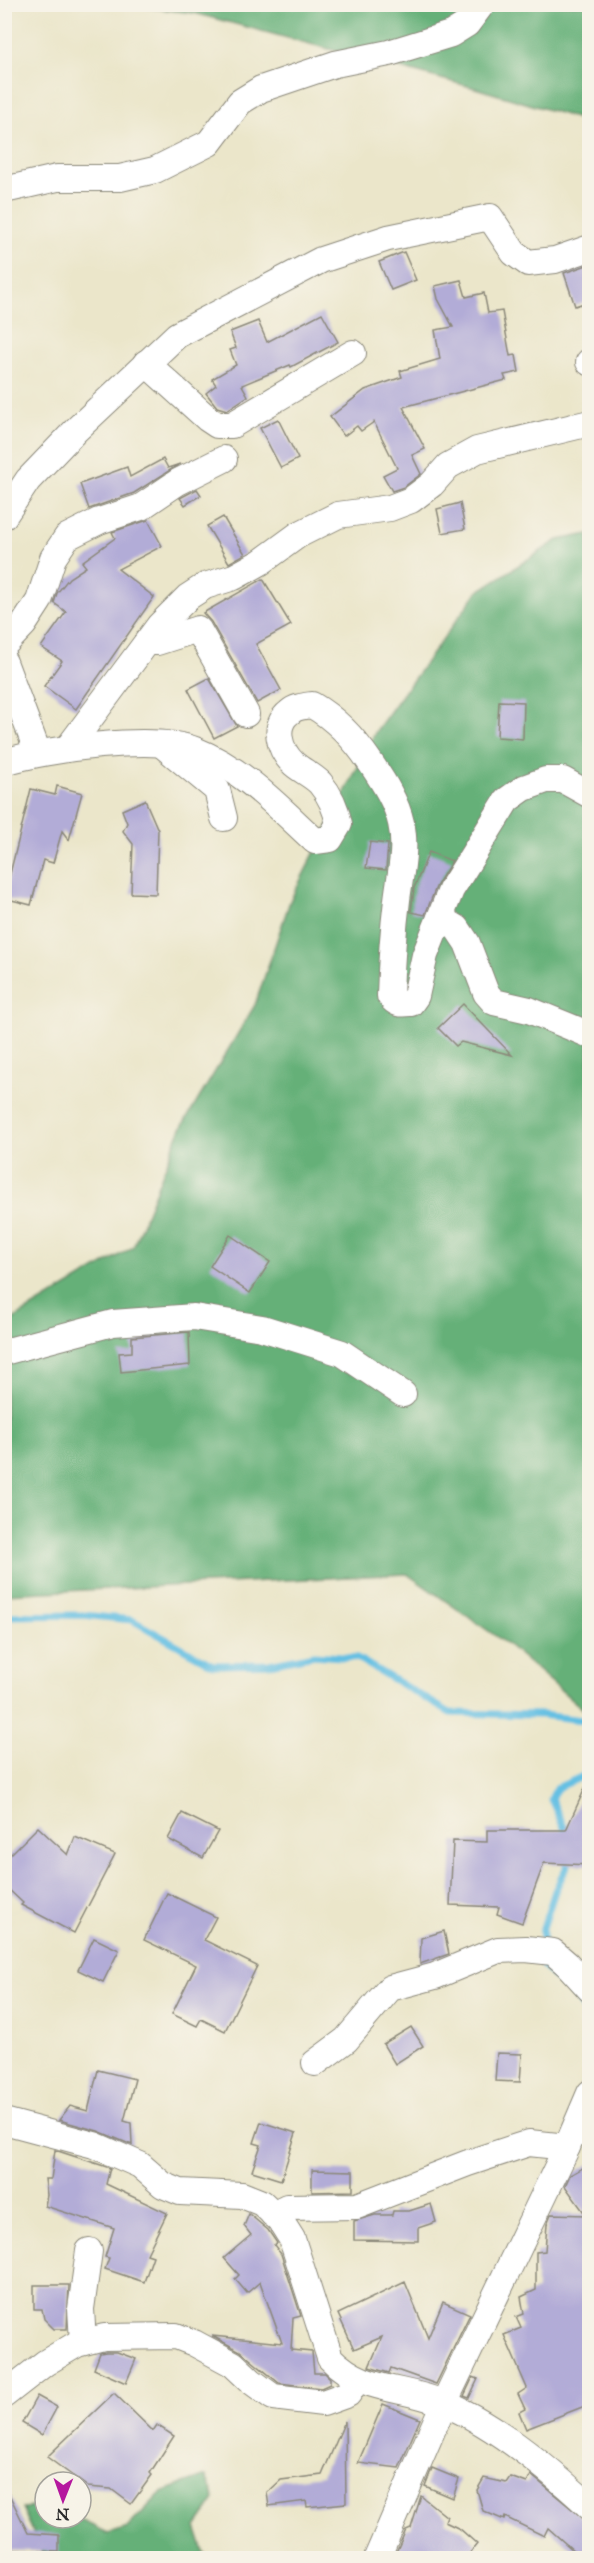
<svg xmlns="http://www.w3.org/2000/svg" width="594" height="2563" font-family="'IM FELL Great Primer',serif">
	<rect width="100%" height="100%" fill="#f7f3e8"/>
	<filter id="ink" filterUnits="userSpaceOnUse"><feTurbulence type="fractalNoise" baseFrequency=".0167" numOctaves="2"/><feDisplacementMap in="SourceGraphic" scale="12" xChannelSelector="R" yChannelSelector="G"/><feConvolveMatrix kernelMatrix="1 2 1 2 8 2 1 2 1" color-interpolation-filters="sRGB"/></filter>
	<filter id="wash" filterUnits="userSpaceOnUse"><feTurbulence type="fractalNoise" baseFrequency=".008" numOctaves="4" result="noise"/><feDisplacementMap in="SourceGraphic" scale="24" xChannelSelector="R" yChannelSelector="G"/><feGaussianBlur stdDeviation="1.35" result="paint"/><feColorMatrix in="noise" values="0 0 0 0 0 0 0 0 0 0 0 0 0 0 0 0 0 1.4 0 .05"/><feComposite in="paint" operator="in"/></filter>
	<g filter="url(#wash)">
		<rect width="100%" height="100%" fill="#ebe6ca"/>
		<!-- forest -->
		<g fill="#65b078" stroke="#486e52" stroke-width="1.5">
			<path d="M 124,5 L 589,5 L 589,122 L 475,88 L 194,13 Z"/>
			<path d="M 589,534 L 589,1714 L 507,1644 L 407,1574 L 5,1594 L 5,1324 L 133,1247 L 180,1130 L 255,1005 L 290,901 L 376,731 L 477,592 L 558,540 Z"/>
			<path d="M 206,2476 L 215,2500 L 196,2527 L 206,2558 L 45,2558 L 22,2508 L 45,2506 L 45,2518 L 76,2518 L 108,2533 L 128,2527 L 162,2492 Z"/>
		</g>
		<g fill="none" stroke-linecap="round" stroke-linejoin="round">
			<!-- stream -->
			<g stroke="#65c0e3" stroke-width="7">
				<path d="M 4,1616 L 83,1615 L 132,1620 L 213,1665 L 269,1664 L 314,1655 L 357,1658 L 450,1713 L 542,1715 L 590,1721"/>
				<path d="M 569,1838 L 551,1799 L 557,1788 L 590,1773"/>
				<path d="M 571,1858 L 555,1891 L 543,1928 L 542,1964 C 567,1993 582,1988 590,2032"/>
			</g>
		</g>
		<g id="blocks">
			<!-- building -->
			<g fill="#b2acd7">
				<path d="M 404,252 L 416,280 L 391,290 L 379,262 Z"/>
				<path d="M 590,264 L 590,301 L 575,306 L 564,273 Z"/>
				<path d="M 461,280 L 466,297 L 484,293 L 488,313 L 502,311 L 510,356 L 516,355 L 519,372 L 504,375 L 506,380 L 403,407 L 425,449 L 412,455 L 421,474 L 404,487 L 392,491 L 383,475 L 397,468 L 374,422 L 361,431 L 357,426 L 344,436 L 330,417 L 365,390 L 402,377 L 400,371 L 440,359 L 435,330 L 453,327 L 438,299 L 435,286 Z"/>
				<path d="M 322,313 L 338,342 L 291,367 L 290,365 L 242,385 L 248,396 L 227,410 L 217,407 L 206,393 L 216,385 L 212,379 L 236,365 L 230,350 L 236,348 L 230,332 L 258,321 L 267,342 Z"/>
				<path d="M 278,419 L 298,459 L 281,468 L 260,428 Z"/>
				<path d="M 163,459 L 168,468 L 180,464 L 134,493 L 89,509 L 80,484 L 127,467 L 130,477 Z"/>
				<path d="M 197,489 L 201,495 L 185,505 L 180,498 Z"/>
				<path d="M 460,503 L 465,529 L 442,533 L 437,509 Z"/>
				<path d="M 223,517 L 245,554 L 229,563 L 207,526 Z"/>
				<path d="M 148,520 L 162,546 L 118,569 L 154,597 L 76,709 L 44,686 L 62,661 L 41,647 L 66,612 L 54,603 L 57,593 L 69,578 L 86,567 L 82,562 L 115,538 L 112,532 Z"/>
				<path d="M 263,579 L 291,625 L 256,644 L 281,690 L 257,703 L 211,622 L 203,613 Z"/>
				<path d="M 209,678 L 237,726 L 214,738 L 188,689 Z"/>
				<path d="M 499,701 L 524,702 L 523,739 L 497,737 Z"/>
				<path d="M 57,786 L 82,793 L 69,840 L 62,831 L 53,863 L 43,860 L 31,905 L 4,898 L 31,789 L 55,795 Z"/>
				<path d="M 145,800 L 158,830 L 156,894 L 131,893 L 133,844 L 123,831 L 127,823 L 122,810 Z"/>
				<path d="M 370,842 L 388,844 L 386,870 L 366,868 Z"/>
				<path d="M 429,852 L 452,861 L 436,887 L 425,915 L 411,912 L 414,888 Z"/>
				<path d="M 463,1004 L 512,1055 L 461,1042 L 456,1046 L 438,1028 Z"/>
				<path d="M 230,1235 L 270,1262 L 250,1293 L 210,1266 Z"/>
				<path d="M 189,1332 L 190,1365 L 121,1372 L 119,1353 L 132,1352 L 132,1337 Z"/>
				<path d="M 590,1777 L 590,1865 L 544,1863 L 522,1923 L 497,1914 L 499,1907 L 450,1905 L 453,1841 L 487,1842 L 487,1830 L 566,1830 Z"/>
				<path d="M 182,1813 L 218,1831 L 203,1858 L 168,1839 Z"/>
				<path d="M 38,1827 L 68,1855 L 75,1837 L 115,1854 L 74,1933 L 21,1905 L 23,1903 L 4,1885 L 4,1861 Z"/>
				<path d="M 167,1893 L 216,1917 L 204,1940 L 257,1966 L 225,2031 L 201,2019 L 197,2026 L 172,2014 L 196,1965 L 144,1940 Z"/>
				<path d="M 444,1931 L 449,1954 L 420,1964 L 421,1938 Z"/>
				<path d="M 94,1938 L 119,1950 L 103,1982 L 78,1970 Z"/>
				<path d="M 411,2027 L 423,2046 L 395,2064 L 383,2044 Z"/>
				<path d="M 497,2053 L 522,2054 L 520,2082 L 495,2081 Z"/>
				<path d="M 98,2070 L 135,2079 L 124,2121 L 131,2123 L 132,2145 L 98,2131 L 59,2120 L 70,2106 L 88,2111 Z"/>
				<path d="M 261,2122 L 296,2133 L 281,2180 L 252,2171 L 261,2145 L 254,2143 Z"/>
				<path d="M 55,2150 L 110,2168 L 106,2184 L 167,2213 L 147,2254 L 153,2256 L 144,2282 L 105,2269 L 109,2258 L 105,2257 L 114,2228 L 45,2206 L 47,2195 L 45,2179 L 51,2179 Z"/>
				<path d="M 590,2164 L 590,2404 L 526,2429 L 519,2412 L 525,2409 L 518,2394 L 527,2388 L 504,2335 L 521,2328 L 516,2317 L 524,2314 L 521,2297 L 536,2290 L 536,2252 L 545,2251 L 547,2224 L 551,2214 L 586,2215 L 565,2186 L 570,2175 Z"/>
				<path d="M 312,2170 L 353,2171 L 353,2191 L 312,2192 Z"/>
				<path d="M 431,2204 L 436,2222 L 418,2228 L 418,2241 L 354,2240 L 354,2221 L 375,2215 L 392,2215 L 393,2211 L 409,2211 Z"/>
				<path d="M 249,2214 L 268,2230 L 277,2243 L 274,2245 L 281,2254 L 301,2316 L 293,2318 L 291,2350 L 312,2352 L 314,2373 L 325,2373 L 330,2378 L 330,2384 L 321,2388 L 279,2383 L 240,2351 L 212,2336 L 282,2343 L 260,2282 L 247,2293 L 235,2279 L 239,2275 L 224,2258 L 251,2235 L 244,2226 Z"/>
				<path d="M 405,2282 L 428,2338 L 443,2302 L 470,2314 L 436,2384 L 391,2368 L 389,2373 L 369,2367 L 382,2337 L 354,2349 L 338,2314 Z"/>
				<path d="M 34,2285 L 69,2285 L 67,2329 L 54,2329 L 44,2319 L 42,2309 L 34,2309 Z"/>
				<path d="M 106,2352 L 117,2352 L 136,2359 L 126,2383 L 94,2369 L 100,2353 Z"/>
				<path d="M 473,2377 L 478,2379 L 469,2398 L 464,2396 Z"/>
				<path d="M 114,2393 L 153,2431 L 157,2425 L 174,2436 L 150,2473 L 152,2475 L 131,2504 L 111,2489 L 88,2487 L 47,2457 Z"/>
				<path d="M 37,2396 L 57,2407 L 42,2435 L 22,2423 Z"/>
				<path d="M 383,2404 L 420,2419 L 399,2468 L 358,2463 Z"/>
				<path d="M 345,2421 L 346,2503 L 307,2507 L 306,2501 L 269,2506 L 267,2493 L 281,2480 L 322,2475 Z"/>
				<path d="M 432,2468 L 459,2479 L 453,2498 L 425,2486 Z"/>
				<path d="M 531,2475 L 590,2524 L 590,2559 L 583,2559 L 548,2528 L 544,2536 L 505,2517 L 504,2520 L 483,2511 L 477,2490 L 484,2478 L 506,2483 L 510,2477 L 527,2483 Z"/>
				<path d="M 4,2484 L 28,2533 L 59,2535 L 59,2552 L 4,2550 Z"/>
				<path d="M 421,2496 L 447,2517 L 445,2522 L 460,2529 L 477,2544 L 465,2559 L 393,2559 L 406,2530 L 411,2528 Z"/>
			</g>
		</g>
	</g>
	<g filter="url(#ink)">
		<use href="#blocks" fill-opacity="0" stroke="#8b887a" stroke-width="1.5"/>
		<g fill="none" stroke-linecap="round" stroke-linejoin="round">
			<defs>
				<g id="minor">
					<path d="M 4,190 L 57,178 L 120,178 L 155,170 L 209,143 L 240,102 L 261,89 L 335,64 L 389,53 L 451,34 L 467,24 L 482,4"/>
					<path d="M 589,362 L 590,362"/>
					<path d="M 146,363 L 208,419 L 217,425 L 232,425 L 353,353"/>
					<path d="M 4,516 L 28,480 L 76,430 L 177,335 L 321,260 L 388,238 L 490,217 L 514,253 L 528,263 L 555,260 L 590,248"/>
					<path d="M 148,642 L 157,642 L 198,629 L 246,714"/>
					<path d="M 4,645 L 24,624 L 39,601 L 53,558 L 67,537 L 99,521 L 141,507 L 178,482 L 224,459"/>
					<path d="M 4,662 L 38,753"/>
					<path d="M 165,747 L 217,790 L 224,818"/>
					<path d="M 68,748 L 159,626 L 188,597 L 205,586 L 234,577 L 261,562 L 298,535 L 338,515 L 390,508 L 411,500 L 432,484 L 448,466 L 477,450 L 590,423"/>
					<path d="M 4,762 C 46,749 155,734 195,750 C 243,769 278,807 315,841 L 330,839 L 339,824 C 336,808 331,796 320,783 C 312,775 302,771 294,764 C 279,750 272,725 290,712 C 295,707 305,706 312,705 C 336,719 354,738 370,762 C 382,780 396,800 401,823 C 407,848 400,875 397,900 C 393,932 391,964 390,996 C 396,1005 401,1004 411,1003 L 416,996 L 425,955 L 451,890 L 507,800 L 524,788 L 546,780 L 563,780 L 590,795"/>
					<path d="M 440,918 L 457,928 L 467,943 L 486,993 L 494,1002 L 529,1010 L 590,1035"/>
					<path d="M 4,1352 L 113,1323 L 194,1317 L 262,1328 L 342,1353 L 403,1394"/>
					<path d="M 315,2063 L 346,2040 L 390,1988 L 435,1976 L 498,1950 L 526,1949 L 553,1952 L 567,1964 L 590,1989"/>
					<path d="M 4,2121 L 94,2145 L 140,2165 L 163,2185 L 180,2192 L 242,2195 L 262,2203 L 280,2220 L 292,2239 L 330,2358 C 364,2393 402,2386 443,2403 C 494,2423 550,2470 590,2507"/>
					<path d="M 273,2214 L 287,2207 L 357,2206 L 468,2163 L 529,2143 L 567,2147"/>
					<path d="M 83,2342 L 81,2309 L 89,2251"/>
					<path d="M 4,2395 L 45,2363 L 77,2344 L 104,2337 L 176,2336 L 194,2343 L 233,2364 L 251,2381 L 273,2397 L 323,2403 L 348,2394 L 357,2379"/>
					<path d="M 377,2558 L 444,2403 L 567,2147 L 590,2093"/>
				</g>
			</defs>
			<!-- minor casing -->
			<use href="#minor" stroke="#8b887a" stroke-width="28"/>
			<!-- minor -->
			<use href="#minor" stroke="#fff" stroke-width="26"/>
		</g>
	</g>
	<!-- margin -->
	<rect width="594" height="2563" fill="none" stroke="#f7f3e8" stroke-width="24"/>
	<!-- north arrow -->
	<g transform="translate(63 2500) rotate(181)"><circle r="28" fill="#f7f3e8" stroke="#a5a39c" stroke-width="1.5"/>
	<path d="M0-4.5L10 22L0 15L-10 22Z" fill="#b5179e"/>
	<text y="-9" font-size="16" font-weight="bold" text-anchor="middle" fill="#2b2b2b">N</text>
	</g>
</svg>
